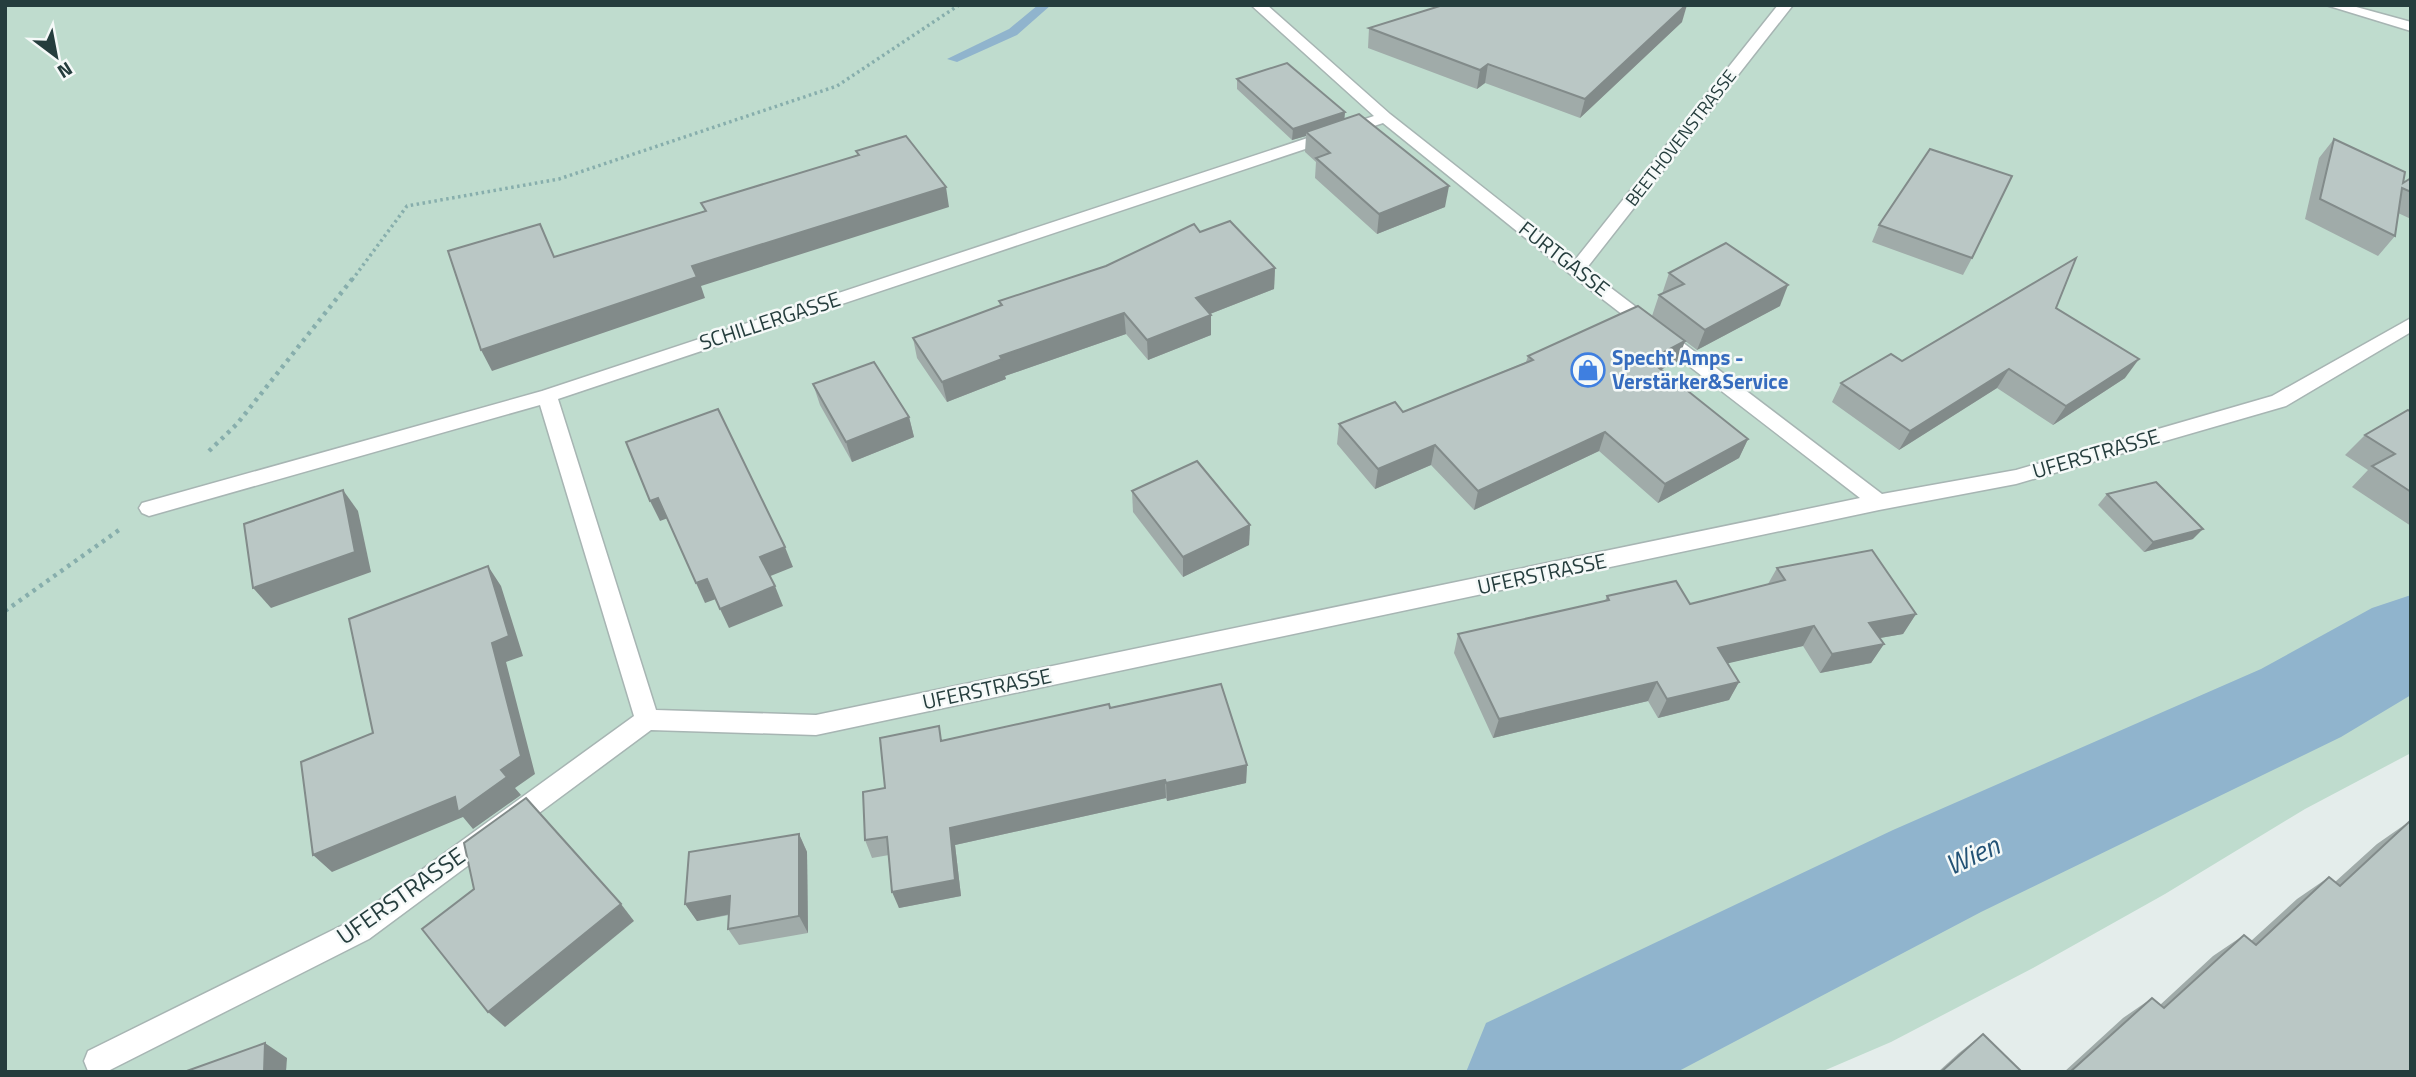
<svg xmlns="http://www.w3.org/2000/svg" width="2416" height="1077" font-family="'Titillium Web',sans-serif">
	<rect width="100%" height="100%" fill="#e4edeb"/>
	<!-- green -->
	<path fill="#bfdcce" d="M 5,5 L 2411,5 L 2411,753 L 2305,809 L 2165,894 L 2033,968 L 1891,1042 L 1821,1072 L 5,1072 Z"/>
	<g fill="none" stroke-linecap="round" stroke-linejoin="round">
		<!-- stream -->
		<path fill="#90b4cd" fill-rule="evenodd" d="M 1038,5 L 1051,5 L 1017,35 L 957,62 L 947,59 L 1009,29 Z"/>
		<!-- river -->
		<path fill="#90b4cd" fill-rule="evenodd" d="M 2411,595 L 2411,695 L 2341,737 L 1981,912 L 1677,1072 L 1466,1072 L 1486,1023 L 1893,830 L 2261,669 L 2372,608 Z"/>
		<defs>
			<g id="street">
				<path d="M 1251,5 L 1267,5 L 1390,114 L 1575,260 L 1778,5 L 1793,5 L 1586,269 L 1882,494 L 2016,470 L 2272,396 L 2411,318 L 2411,332 L 2286,406 L 2016,484 L 1879,510 L 816,735 L 651,730 L 369,939 L 108,1071 L 88,1071 L 84,1061 L 88,1051 L 351,921 L 634,716 L 540,405 L 149,516 L 142,513 L 139,508 L 142,503 L 542,391 L 1374,116 ZM 1383,123 L 1570,274 L 1860,498 L 816,715 L 656,710 L 558,399 Z"/>
				<path d="M 2326,5 L 2349,5 L 2411,22 L 2411,31 Z"/>
			</g>
		</defs>
		<!-- street casing -->
		<use href="#street" stroke="#a7b5b3" stroke-width="3"/>
		<!-- path-far1 -->
		<path stroke="#87aeac" stroke-width="3.5" stroke-dasharray="2.5 3.5" stroke-linecap="butt" d="M 352,280 L 407,206 L 559,179 L 837,86 L 959,5"/>
		<!-- path -->
		<g stroke="#87aeac" stroke-width="4.5" stroke-dasharray="3.5 5" stroke-linecap="butt">
			<path d="M 209,451 L 237,424 L 353,278"/>
			<path d="M 5,611 L 119,530"/>
		</g>
		<!-- street -->
		<use href="#street" fill="#fff" fill-rule="evenodd"/>
	</g>
	<!-- wall -->
	<g fill="#a0aba9">
		<path d="M 1682,22 L 1580,118 L 1485,83 L 1477,89 L 1368,48 L 1369,28 Z"/>
		<path d="M 1237,79 L 1345,112 L 1344,119 L 1445,207 L 1377,234 L 1315,178 L 1316,162 L 1305,152 L 1306,136 L 1292,140 L 1237,89 Z"/>
		<path d="M 2334,139 L 2403,183 L 2411,178 L 2411,219 L 2398,213 L 2395,236 L 2378,256 L 2305,219 L 2319,158 Z"/>
		<path d="M 1879,225 L 1972,258 L 1963,275 L 1872,242 Z"/>
		<path d="M 1200,232 L 1275,268 L 1274,289 L 1210,314 L 1211,335 L 1148,360 L 1126,334 L 1005,376 L 1006,379 L 947,402 L 917,358 L 913,338 L 1000,306 L 999,301 L 1106,266 Z"/>
		<path d="M 1669,273 L 1780,306 L 1697,350 L 1652,316 L 1659,295 L 1662,294 Z"/>
		<path d="M 2056,308 L 2125,378 L 2053,425 L 1997,388 L 1899,450 L 1832,402 L 1841,383 Z"/>
		<path d="M 1528,356 L 1678,361 L 1661,369 L 1748,439 L 1739,458 L 1658,503 L 1599,451 L 1474,510 L 1431,465 L 1375,489 L 1337,444 L 1339,424 L 1403,412 L 1526,362 Z"/>
		<path d="M 813,384 L 909,417 L 914,437 L 852,462 L 820,405 Z"/>
		<path d="M 2411,412 L 2411,526 L 2352,487 L 2368,470 L 2345,455 L 2365,435 Z"/>
		<path d="M 1132,491 L 1250,525 L 1249,545 L 1183,577 L 1133,512 Z"/>
		<path d="M 2107,494 L 2193,539 L 2144,552 L 2098,505 Z"/>
		<path d="M 1777,568 L 1916,614 L 1903,634 L 1880,638 L 1884,644 L 1871,663 L 1820,673 L 1803,646 L 1727,663 L 1739,682 L 1729,700 L 1658,718 L 1648,701 L 1493,738 L 1454,653 L 1458,634 L 1605,601 L 1607,596 L 1690,604 L 1768,584 Z"/>
		<path d="M 1110,708 L 1247,765 L 1246,783 L 1167,801 L 1166,798 L 955,845 L 961,896 L 899,908 L 889,855 L 872,858 L 865,840 L 885,788 L 943,740 Z"/>
		<path d="M 2410,821 L 2411,1072 L 2064,1072 L 2123,1018 L 2152,998 L 2160,1005 L 2213,956 L 2244,935 L 2251,941 L 2297,899 L 2329,877 L 2335,882 L 2377,844 Z"/>
		<path d="M 799,834 L 807,852 L 808,933 L 739,945 L 728,929 L 729,915 L 697,921 L 685,904 Z"/>
		<path d="M 1983,1034 L 2022,1072 L 1938,1072 L 1959,1053 Z"/>
	</g>
	<!-- shaded-wall -->
	<g fill="#828b8a">
		<path d="M 1686,5 L 1687,5 L 1682,22 L 1580,118 L 1585,99 Z"/>
		<path d="M 1488,64 L 1485,83 L 1477,89 L 1480,70 Z"/>
		<path d="M 1345,112 L 1344,123 L 1306,132 L 1306,136 L 1292,140 L 1293,129 Z"/>
		<path d="M 1449,186 L 1445,207 L 1377,234 L 1379,214 Z"/>
		<path d="M 946,187 L 949,207 L 701,286 L 705,298 L 492,371 L 481,350 L 692,266 Z"/>
		<path d="M 1275,268 L 1274,289 L 1197,319 L 1196,298 Z"/>
		<path d="M 1788,285 L 1780,306 L 1697,350 L 1705,330 Z"/>
		<path d="M 1124,313 L 1126,334 L 1005,376 L 1006,379 L 947,402 L 942,382 L 1000,356 Z"/>
		<path d="M 1211,315 L 1211,335 L 1148,360 L 1147,340 Z"/>
		<path d="M 1685,341 L 1678,361 L 1643,379 L 1649,360 Z"/>
		<path d="M 2139,359 L 2125,378 L 2053,425 L 2066,406 Z"/>
		<path d="M 2009,369 L 1997,388 L 1899,450 L 1910,431 Z"/>
		<path d="M 909,417 L 914,437 L 852,462 L 846,442 Z"/>
		<path d="M 1605,432 L 1599,451 L 1474,510 L 1478,491 Z"/>
		<path d="M 1748,439 L 1739,458 L 1658,503 L 1665,484 Z"/>
		<path d="M 1435,445 L 1431,465 L 1375,489 L 1378,469 Z"/>
		<path d="M 343,490 L 358,511 L 371,572 L 271,608 L 253,588 Z"/>
		<path d="M 658,498 L 668,518 L 660,521 L 650,501 Z"/>
		<path d="M 1250,525 L 1249,545 L 1183,577 L 1183,557 Z"/>
		<path d="M 2203,529 L 2193,539 L 2144,552 L 2153,542 Z"/>
		<path d="M 785,547 L 793,567 L 768,577 L 760,557 Z"/>
		<path d="M 488,566 L 501,586 L 523,656 L 506,662 L 535,774 L 515,788 L 521,795 L 473,829 L 463,817 L 332,872 L 313,855 L 501,770 Z"/>
		<path d="M 707,579 L 716,599 L 705,603 L 696,583 Z"/>
		<path d="M 775,586 L 783,606 L 729,628 L 720,609 Z"/>
		<path d="M 1916,614 L 1903,634 L 1857,642 L 1869,623 Z"/>
		<path d="M 1814,626 L 1803,646 L 1708,668 L 1718,648 Z"/>
		<path d="M 1884,644 L 1871,663 L 1820,673 L 1832,654 Z"/>
		<path d="M 1657,682 L 1648,701 L 1493,738 L 1499,719 Z"/>
		<path d="M 1739,682 L 1729,700 L 1658,718 L 1667,699 Z"/>
		<path d="M 1247,765 L 1246,783 L 1167,801 L 1166,783 Z"/>
		<path d="M 1165,780 L 1166,798 L 955,845 L 961,896 L 899,908 L 892,892 L 950,828 Z"/>
		<path d="M 799,834 L 807,852 L 808,933 L 799,916 Z"/>
		<path d="M 730,896 L 740,912 L 697,921 L 685,904 Z"/>
		<path d="M 621,904 L 634,921 L 505,1027 L 488,1012 Z"/>
		<path d="M 265,1043 L 287,1058 L 286,1072 L 264,1072 Z"/>
	</g>
	<!-- building -->
	<g fill="#bac7c5" stroke="#828b8a" stroke-width="2">
		<path d="M 1443,5 L 1686,5 L 1585,99 L 1488,64 L 1480,70 L 1369,28 Z"/>
		<path d="M 1287,63 L 1345,112 L 1293,129 L 1237,79 Z"/>
		<path d="M 1359,114 L 1449,186 L 1379,214 L 1316,158 L 1330,153 L 1306,132 Z"/>
		<path d="M 906,136 L 946,187 L 692,266 L 697,277 L 481,350 L 448,251 L 540,224 L 554,257 L 706,211 L 701,203 L 859,155 L 856,151 Z"/>
		<path d="M 2334,139 L 2405,172 L 2403,183 L 2411,178 L 2411,192 L 2402,188 L 2395,236 L 2320,199 Z"/>
		<path d="M 1930,149 L 2012,176 L 1972,258 L 1879,225 Z"/>
		<path d="M 1230,221 L 1275,268 L 1196,298 L 1211,315 L 1147,340 L 1124,313 L 1000,356 L 1002,359 L 942,382 L 913,338 L 1002,305 L 999,301 L 1106,266 L 1194,224 L 1200,232 Z"/>
		<path d="M 1726,243 L 1788,285 L 1705,330 L 1659,295 L 1684,284 L 1669,273 Z"/>
		<path d="M 2076,258 L 2056,308 L 2139,359 L 2066,406 L 2009,369 L 1910,431 L 1841,383 L 1891,354 L 1902,361 Z"/>
		<path d="M 1638,306 L 1685,341 L 1649,360 L 1748,439 L 1665,484 L 1605,432 L 1478,491 L 1435,445 L 1378,469 L 1339,424 L 1395,402 L 1403,412 L 1533,360 L 1528,356 Z"/>
		<path d="M 874,362 L 909,417 L 846,442 L 813,384 Z"/>
		<path d="M 718,409 L 785,547 L 760,557 L 775,586 L 720,609 L 707,579 L 696,583 L 658,498 L 650,501 L 626,442 Z"/>
		<path d="M 2408,410 L 2411,412 L 2411,492 L 2372,466 L 2395,454 L 2365,435 Z"/>
		<path d="M 1197,461 L 1250,525 L 1183,557 L 1132,491 Z"/>
		<path d="M 2156,482 L 2203,529 L 2153,542 L 2107,494 Z"/>
		<path d="M 343,490 L 355,552 L 253,588 L 244,524 Z"/>
		<path d="M 1872,550 L 1916,614 L 1869,623 L 1884,644 L 1832,654 L 1814,626 L 1718,648 L 1739,682 L 1667,699 L 1657,682 L 1499,719 L 1458,634 L 1609,600 L 1607,596 L 1676,581 L 1690,604 L 1785,580 L 1777,568 Z"/>
		<path d="M 488,566 L 509,636 L 492,643 L 521,756 L 501,770 L 507,777 L 458,812 L 455,797 L 313,855 L 301,762 L 373,733 L 349,619 Z"/>
		<path d="M 1221,684 L 1247,765 L 1166,783 L 1165,780 L 950,828 L 955,880 L 892,892 L 887,837 L 865,840 L 863,792 L 885,788 L 880,738 L 939,726 L 941,741 L 1109,704 L 1110,708 Z"/>
		<path d="M 526,798 L 621,904 L 488,1012 L 422,929 L 474,889 L 464,843 Z"/>
		<path d="M 2410,821 L 2411,1072 L 2070,1072 L 2152,998 L 2164,1008 L 2244,935 L 2256,945 L 2329,877 L 2340,886 Z"/>
		<path d="M 799,834 L 799,916 L 728,929 L 730,896 L 685,904 L 689,852 Z"/>
		<path d="M 1983,1034 L 2022,1072 L 1941,1072 Z"/>
		<path d="M 265,1043 L 264,1072 L 184,1072 Z"/>
	</g>
	<!-- icons -->
	<defs>
		<symbol id="shop-ring" viewBox="-11 -11 22 22"><circle r="9.5" fill="#f5f9f8" stroke="#3f7fe0" stroke-width="1.5"/><path d="M-5-2.5h2.3a2.7 3.5 0 0 1 5.4 0H5L5.5 6h-11ZM-1.5-2.5h3a1.5 2.3 0 0 0-3 0Z" fill="#3f7fe0"/></symbol>
	</defs>
	<g fill-rule="evenodd">
		<use href="#shop-ring" x="1569" y="351" width="38" height="38"/>
	</g>
	<g text-anchor="middle" stroke-width="5" stroke-linejoin="round" paint-order="stroke">
		<!-- far-street labels -->
		<g font-size="18" fill="#253d3d" stroke="#f5f9f8">
			<text transform="translate(1681 138) rotate(-52)" y="6">BEETHOVENSTRASSE</text>
		</g>
		<!-- street labels -->
		<g font-size="21" fill="#253d3d" stroke="#f5f9f8">
			<text transform="translate(1564 259) rotate(38)" y="7">FURTGASSE</text>
			<text transform="translate(770 321) rotate(-18)" y="7">SCHILLERGASSE</text>
			<text transform="translate(2096 454) rotate(-16)" y="7">UFERSTRASSE</text>
			<text transform="translate(1542 574) rotate(-12)" y="7">UFERSTRASSE</text>
			<text transform="translate(987 689) rotate(-12)" y="7">UFERSTRASSE</text>
		</g>
		<!-- shop labels -->
		<g font-size="21" font-weight="bold" fill="#366cbe" stroke="#f5f9f8" text-anchor="start">
			<text x="1612" y="365">Specht Amps -<tspan x="1612" dy="24">Verstärker&amp;Service</tspan></text>
		</g>
		<!-- near-street labels -->
		<g font-size="24" fill="#253d3d" stroke="#f5f9f8">
			<text transform="translate(401 896) rotate(-35)" y="8">UFERSTRASSE</text>
		</g>
		<!-- near-water labels -->
		<g font-size="28" font-style="italic" fill="#235275" stroke="#f5f9f8">
			<text transform="translate(1972 855) rotate(-25)" y="10">Wien</text>
		</g>
	</g>
	<!-- border -->
	<rect width="2416" height="1077" fill="none" stroke="#253d3d" stroke-width="14"/>
	<!-- north arrow -->
	<g transform="translate(56 56) rotate(148)" stroke="#f5f9f8" stroke-width="5" paint-order="stroke">
	<path d="M0-5L12 26L0 18L-12 26Z" fill="#253d3d"/>
	<text y="-10" font-size="19" font-weight="bold" text-anchor="middle" fill="#253d3d">N</text>
	</g>
</svg>
